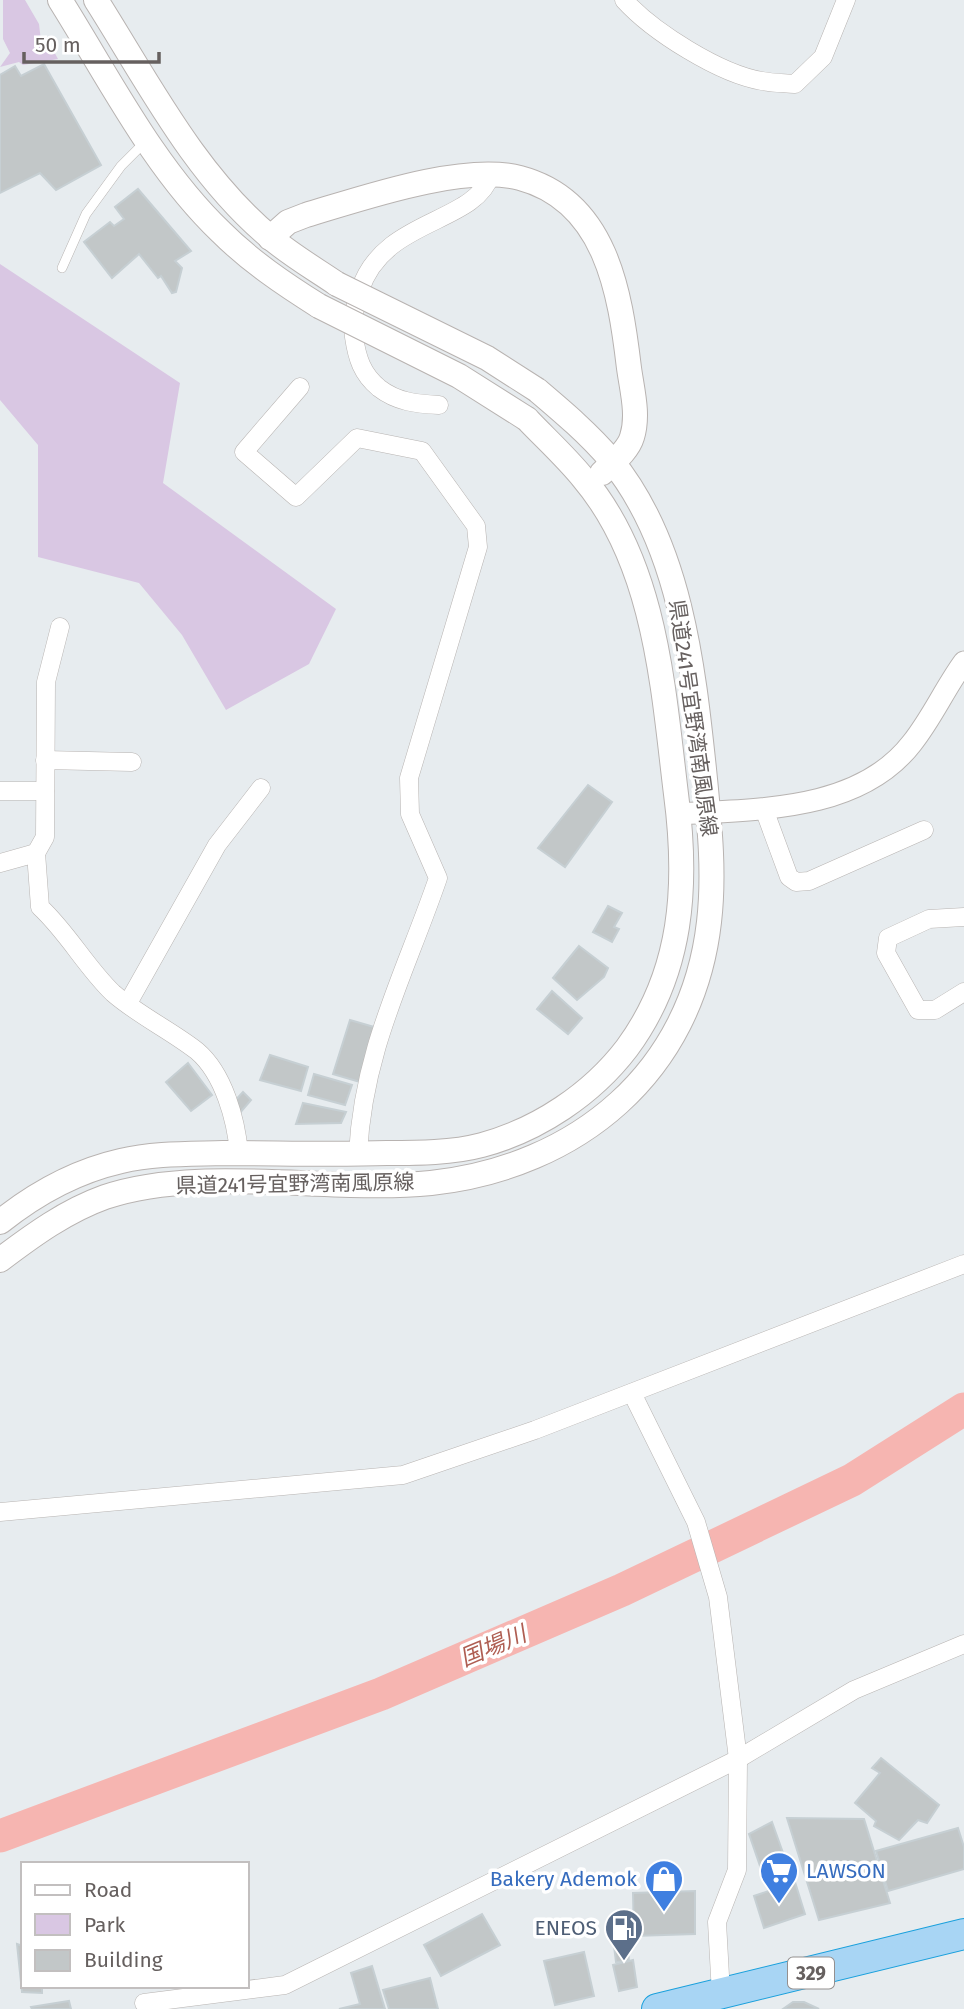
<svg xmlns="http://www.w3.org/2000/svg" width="964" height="2009" font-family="'Fira Sans','Noto Sans JP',sans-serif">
	<rect width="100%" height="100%" fill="#e7ecef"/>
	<!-- green -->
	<g fill="#d9c7e3">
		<path d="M 3,0 L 25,0 L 39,24 L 41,41 L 52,48 L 58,59 L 23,65 L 19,62 L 0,67 L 10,53 L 3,39 Z"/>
		<path d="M 0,264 L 180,383 L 163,483 L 336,609 L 309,664 L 226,710 L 182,635 L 139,583 L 38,557 L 38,445 L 0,400 Z"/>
	</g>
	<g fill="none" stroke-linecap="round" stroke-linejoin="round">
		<!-- river -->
		<path stroke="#f6b5b1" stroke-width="33" d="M 0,1836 L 381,1694 L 622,1590 L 852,1480 L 964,1409"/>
	</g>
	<!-- building -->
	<g fill="#c2c7c8" stroke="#c6cfd3" stroke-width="2">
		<path d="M 44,64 L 101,165 L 56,190 L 40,173 L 0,193 L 0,75 L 15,66 L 21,76 Z"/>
		<path d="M 138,189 L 191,251 L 175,261 L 182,268 L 176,292 L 172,293 L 161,276 L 158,278 L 139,254 L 112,278 L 84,242 L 110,222 L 114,226 L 124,219 L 115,207 Z"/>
		<path d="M 588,785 L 612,802 L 565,867 L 538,848 Z"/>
		<path d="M 608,906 L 622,913 L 614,927 L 619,929 L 612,942 L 593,932 Z"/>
		<path d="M 579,946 L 608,968 L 604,977 L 577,1000 L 553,978 Z"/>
		<path d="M 552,991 L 582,1018 L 568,1034 L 537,1009 Z"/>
		<path d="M 350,1020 L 374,1027 L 360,1082 L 333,1074 Z"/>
		<path d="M 270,1055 L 308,1067 L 301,1091 L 260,1080 Z"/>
		<path d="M 188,1063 L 212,1095 L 191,1111 L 166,1082 Z"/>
		<path d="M 314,1074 L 352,1085 L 345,1105 L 308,1095 Z"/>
		<path d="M 243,1092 L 251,1100 L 239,1114 L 231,1105 Z"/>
		<path d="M 303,1103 L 346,1112 L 341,1123 L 296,1124 Z"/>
		<path d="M 881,1758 L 939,1805 L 927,1823 L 918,1820 L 899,1840 L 874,1826 L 876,1821 L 855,1803 L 880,1773 L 872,1768 Z"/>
		<path d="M 787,1818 L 864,1819 L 890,1903 L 819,1920 Z"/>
		<path d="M 772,1822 L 792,1878 L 767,1886 L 749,1834 Z"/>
		<path d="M 958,1828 L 964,1847 L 964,1869 L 888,1891 L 876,1851 Z"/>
		<path d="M 795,1882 L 805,1914 L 764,1928 L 754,1896 Z"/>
		<path d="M 695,1891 L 695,1934 L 634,1936 L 633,1893 Z"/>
		<path d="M 482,1914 L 500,1945 L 441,1976 L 424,1945 Z"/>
		<path d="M 625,1921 L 629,1961 L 616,1962 L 611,1922 Z"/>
		<path d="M 17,1944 L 23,1946 L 23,1986 L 42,1986 L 42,1993 L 22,1992 Z"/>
		<path d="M 584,1952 L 594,1996 L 555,2005 L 544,1961 Z"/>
		<path d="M 633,1960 L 637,1987 L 619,1991 L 613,1965 Z"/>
		<path d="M 372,1966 L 385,2009 L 339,2009 L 360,2004 L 351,1973 Z"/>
		<path d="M 430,1978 L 438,2009 L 389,2009 L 383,1990 Z"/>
		<path d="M 69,2001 L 71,2009 L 32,2009 L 31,2007 Z"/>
		<path d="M 793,2002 L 804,2002 L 819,2009 L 783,2009 Z"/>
	</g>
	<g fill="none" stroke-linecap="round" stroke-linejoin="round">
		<defs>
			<path id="service" d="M 62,268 L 86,214 L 121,166 L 144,143"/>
			<g id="minor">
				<path d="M 624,0 C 653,32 720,74 762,81 C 773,83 784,83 795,84 L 823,57 L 846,0"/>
				<path d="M 300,387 L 244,452 L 296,497 L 357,438 L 422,451 L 476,526 L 478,547 L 409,778 L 410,814 L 438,878 C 405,974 363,1050 358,1154"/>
				<path d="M 439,405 C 417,404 397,402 379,388 C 362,374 357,358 354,337 C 352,322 355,304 360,290 C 384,217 475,225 491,174"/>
				<path d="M 45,760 L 132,762"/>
				<path d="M 0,791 L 45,791"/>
				<path d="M 764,809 L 789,877 L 796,882 L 809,881 L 924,830"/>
				<path d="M 36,853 L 45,837 L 46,682 L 60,627"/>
				<path d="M 0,863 L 36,853 L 40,907 C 68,933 86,967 113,993 C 138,1015 170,1030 197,1051 C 224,1074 236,1120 239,1153"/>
				<path d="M 964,917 L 929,919 L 888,938 L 886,953 L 918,1010 L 935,1010 L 964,992"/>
				<path d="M 128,1003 L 217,845 L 261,788"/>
				<path d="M 632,1393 L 696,1522 L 718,1597 L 738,1759 L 737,1870 L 717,1922 L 721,1994"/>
				<path d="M 0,1512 L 403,1475 L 535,1430 L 964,1264"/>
				<path d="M 144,2003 L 285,1985 L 738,1759 L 854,1690 L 964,1644"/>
			</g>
			<path id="tertiary" d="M 679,814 C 757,809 859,812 912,743 C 932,718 945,688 964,662"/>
			<g id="secondary">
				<path d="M 60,0 C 109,78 154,168 221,232 C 250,261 284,284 319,306"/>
				<path d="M 96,0 C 148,82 195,175 271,238 C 291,255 315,269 337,284"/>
				<path d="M 270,238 L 288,222 L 306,215 C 363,198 464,163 520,178 C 606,201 620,292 629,368 C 632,390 639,415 632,437 C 628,451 612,463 602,473"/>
				<path d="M 0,1222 C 35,1194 77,1171 121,1161 C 154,1153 189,1154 223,1153 C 278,1153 332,1155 387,1153 C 418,1153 452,1153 482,1145 C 538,1130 592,1094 627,1048 C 683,972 688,885 676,794 C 663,688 656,564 583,478 C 566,457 545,438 527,419"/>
				<path d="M 0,1260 C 33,1235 66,1211 105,1197 C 199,1165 330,1193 431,1183 C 578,1167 692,1072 709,922 C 715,871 709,820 704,769 C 693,665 680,544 611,460 C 589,434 563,412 537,390"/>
			</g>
			<path id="trunk" d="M 657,2009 L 964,1934"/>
		</defs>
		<!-- service casing -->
		<use href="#service" stroke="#b8b4b2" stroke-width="10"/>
		<!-- minor casing -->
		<use href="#minor" stroke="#b8b4b2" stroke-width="19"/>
		<!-- tertiary casing -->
		<use href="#tertiary" stroke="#b8b4b2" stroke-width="23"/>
		<!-- secondary casing -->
		<use href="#secondary" stroke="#b8b3b1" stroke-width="26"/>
		<!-- trunk casing -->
		<use href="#trunk" stroke="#1aa0dc" stroke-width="32"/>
		<!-- service -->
		<use href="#service" stroke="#fff" stroke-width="9"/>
		<!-- minor -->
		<use href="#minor" stroke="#fff" stroke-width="18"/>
		<!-- tertiary -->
		<use href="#tertiary" stroke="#fff" stroke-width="21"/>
		<!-- secondary -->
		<use href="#secondary" stroke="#fff" stroke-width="24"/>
		<!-- trunk -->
		<use href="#trunk" stroke="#a8d5f4" stroke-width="30"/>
		<defs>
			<g id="secondary-bridge">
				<path d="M 337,284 L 487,358 L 537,390"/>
				<path d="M 319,306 L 459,376 L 527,419"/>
			</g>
		</defs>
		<!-- secondary-bridge casing -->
		<use href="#secondary-bridge" stroke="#b8b3b1" stroke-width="26" stroke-linecap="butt"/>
		<!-- secondary-bridge -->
		<use href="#secondary-bridge" stroke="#fff" stroke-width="24"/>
	</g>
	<!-- icons -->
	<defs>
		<symbol id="supermarket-pin" viewBox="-11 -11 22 30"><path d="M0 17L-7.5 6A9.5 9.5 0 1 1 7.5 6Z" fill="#3f7fe0" stroke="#fff"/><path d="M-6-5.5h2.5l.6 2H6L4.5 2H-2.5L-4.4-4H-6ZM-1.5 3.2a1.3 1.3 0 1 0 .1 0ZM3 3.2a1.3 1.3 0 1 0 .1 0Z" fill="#fff"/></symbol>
		<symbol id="shop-pin" viewBox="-11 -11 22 30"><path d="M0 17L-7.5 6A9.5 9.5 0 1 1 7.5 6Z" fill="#3f7fe0" stroke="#fff"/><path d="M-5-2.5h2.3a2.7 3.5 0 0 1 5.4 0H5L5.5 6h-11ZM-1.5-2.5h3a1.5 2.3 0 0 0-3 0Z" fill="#fff"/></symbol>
		<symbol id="fuel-pin" viewBox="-11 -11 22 30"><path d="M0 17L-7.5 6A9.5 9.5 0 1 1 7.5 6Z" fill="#5c6f8a" stroke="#fff"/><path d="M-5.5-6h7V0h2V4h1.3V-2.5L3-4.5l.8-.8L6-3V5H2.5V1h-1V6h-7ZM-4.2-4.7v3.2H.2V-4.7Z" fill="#fff"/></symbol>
	</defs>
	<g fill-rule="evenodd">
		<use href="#supermarket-pin" x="757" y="1849" width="44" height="60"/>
		<use href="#shop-pin" x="642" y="1857" width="44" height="60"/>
		<use href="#fuel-pin" x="602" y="1906" width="44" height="60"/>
	</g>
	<g text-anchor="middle" stroke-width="7" stroke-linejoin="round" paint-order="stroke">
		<!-- shield labels -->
		<rect fill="#fff" stroke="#94908f" stroke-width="2" x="788" y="1957.5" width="46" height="31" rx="5"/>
		<g font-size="19" font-weight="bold" fill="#66605f">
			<text x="811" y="1980">329</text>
		</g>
		<!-- street labels -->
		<g font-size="21" fill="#66605f" stroke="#fff">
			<text transform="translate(693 718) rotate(82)" y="7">県道241号宜野湾南風原線</text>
			<text transform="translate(295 1184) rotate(-1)" y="7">県道241号宜野湾南風原線</text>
		</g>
		<!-- shop labels -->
		<g font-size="21" fill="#366cbe" stroke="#fff" text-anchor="start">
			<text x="806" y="1878">LAWSON</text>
			<text x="637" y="1886" text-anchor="end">Bakery Ademok</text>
		</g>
		<!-- service labels -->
		<g font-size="21" fill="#4e5e75" stroke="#fff" text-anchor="end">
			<text x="597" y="1935">ENEOS</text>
		</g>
		<!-- water labels -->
		<g font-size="23" font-style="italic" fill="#af5e52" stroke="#fff">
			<text transform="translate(493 1646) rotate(-23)" y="8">国場川</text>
		</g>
	</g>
	<!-- legend -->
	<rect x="21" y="1862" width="228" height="126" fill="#ffffff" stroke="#c2bfbf" stroke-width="2"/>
	<rect x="35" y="1885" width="35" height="10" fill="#ffffff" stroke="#c2bfbf" stroke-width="2"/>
	<text x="84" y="1897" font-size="21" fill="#66605f">Road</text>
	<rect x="35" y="1914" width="35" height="21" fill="#d9c7e3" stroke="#c2bfbf" stroke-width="2"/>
	<text x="84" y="1932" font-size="21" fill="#66605f">Park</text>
	<rect x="35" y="1950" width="35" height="21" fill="#c2c7c8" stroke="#c2bfbf" stroke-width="2"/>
	<text x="84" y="1967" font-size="21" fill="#66605f">Building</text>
	<!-- scale -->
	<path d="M24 52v10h135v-10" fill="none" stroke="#66605f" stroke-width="3.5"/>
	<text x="35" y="52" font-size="21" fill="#66605f" stroke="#ffffff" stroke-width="5" paint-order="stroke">50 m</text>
</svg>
